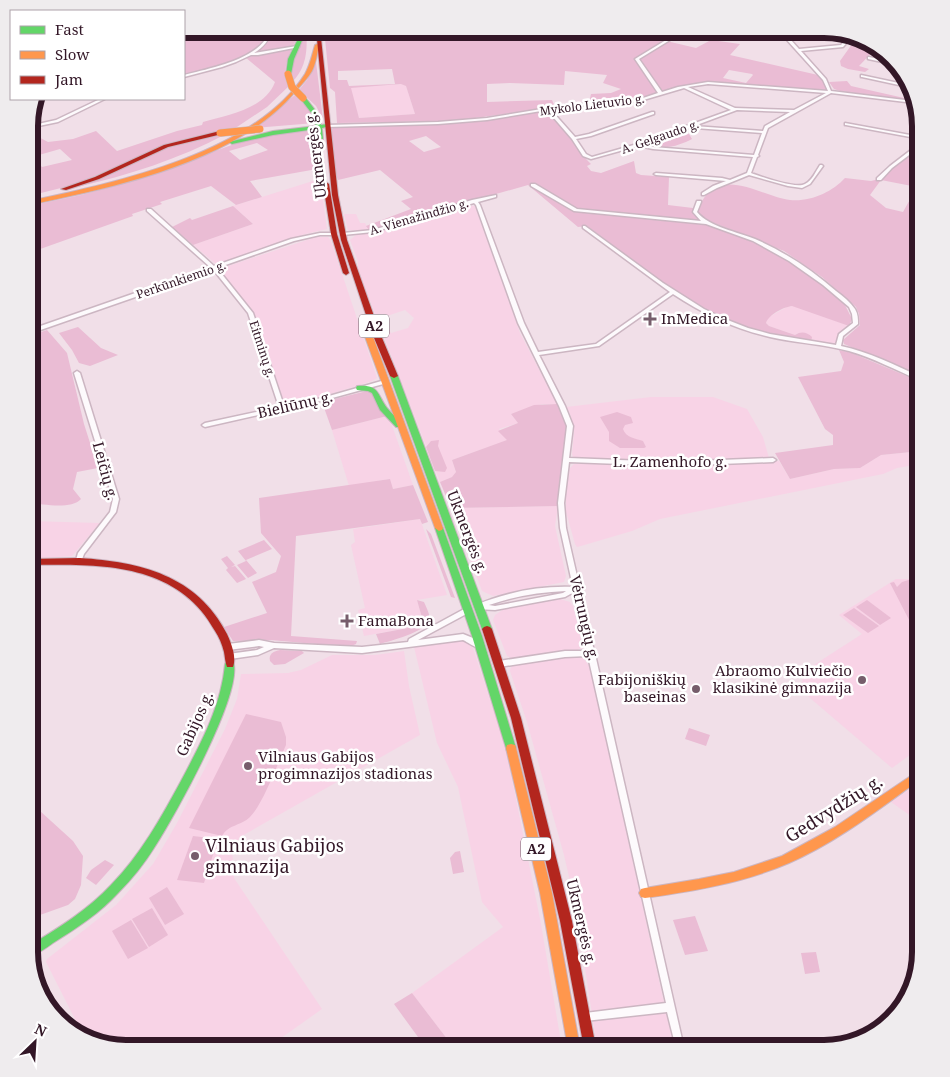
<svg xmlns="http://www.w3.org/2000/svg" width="950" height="1077" font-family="'Noto Serif',serif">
	<rect width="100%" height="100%" fill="#f1dfe8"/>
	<!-- built -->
	<g fill="#f8d3e6" fill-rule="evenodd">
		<path d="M 402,84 L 406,86 L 415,114 L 359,118 L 350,88 Z"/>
		<path d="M 316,180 L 323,201 L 327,229 L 306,234 L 216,264 L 193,245 L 253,224 L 233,206 Z"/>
		<path d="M 466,205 L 475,206 L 520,333 L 557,404 L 542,404 L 511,414 L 518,423 L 499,429 L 508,440 L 452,460 L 456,472 L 452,477 L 440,482 L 358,270 L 358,261 L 350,240 L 356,235 ZM 405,310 L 414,318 L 408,328 L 391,333 L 381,318 Z"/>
		<path d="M 344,214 L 356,214 L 360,223 L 365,223 L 369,230 L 358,231 L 348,230 Z"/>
		<path d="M 316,237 L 328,237 L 331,241 L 377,378 L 372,381 L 318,398 L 285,404 L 283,404 L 254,315 L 220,272 L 222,268 Z"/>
		<path d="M 792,306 L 796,306 L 849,326 L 839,334 L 836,342 L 837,346 L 811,342 L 798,333 L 795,335 L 769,326 L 766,323 L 767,318 L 787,307 Z"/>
		<path d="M 651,397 L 713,397 L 747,409 L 763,437 L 769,458 L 674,462 L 580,459 L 573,457 L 572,454 L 574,433 L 570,414 L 566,407 Z"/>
		<path d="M 387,416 L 390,420 L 413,485 L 393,489 L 389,479 L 349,486 L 332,430 Z"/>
		<path d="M 921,451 L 921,464 L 897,468 L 883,474 L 660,519 L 632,531 L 581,546 L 577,547 L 575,544 L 566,512 L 566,494 L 570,468 L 574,464 L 692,465 L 779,461 L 790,479 L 834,469 L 860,468 L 881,455 Z"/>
		<path d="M 558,506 L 555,526 L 566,576 L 564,582 L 493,596 L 482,591 L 451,508 Z"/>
		<path d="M 420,519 L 447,595 L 417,600 L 424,625 L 364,636 L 358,610 L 365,608 L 351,545 L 355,542 L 353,529 Z"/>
		<path d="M 29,521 L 100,523 L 72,556 L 29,559 Z"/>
		<path d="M 896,579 L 921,579 L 921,747 L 892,768 L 810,698 L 802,688 L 803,672 L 862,634 L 839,615 Z"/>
		<path d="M 560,599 L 570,602 L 573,606 L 582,644 L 581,648 L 576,651 L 513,659 L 507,656 L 493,620 L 495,615 L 504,609 Z"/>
		<path d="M 462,640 L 472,645 L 506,749 L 541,924 L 562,1048 L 454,1048 L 412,993 L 503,927 L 482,902 L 458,787 L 437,743 L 414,647 Z"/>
		<path d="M 404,651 L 409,686 L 420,735 L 240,837 L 232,848 L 234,878 L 322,1009 L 267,1048 L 125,1048 L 85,1039 L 46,962 L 47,959 L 116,905 L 153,864 L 177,823 L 225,729 L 237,699 L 241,674 L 288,673 L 301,670 L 332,655 L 375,655 Z"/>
		<path d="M 574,657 L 583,658 L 590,667 L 674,1048 L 597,1048 L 576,907 L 564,855 L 527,722 L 510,671 L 511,667 L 515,665 Z"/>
		<path d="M 921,781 L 921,823 L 891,802 Z"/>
	</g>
	<!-- green -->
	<g fill="#eabcd4" fill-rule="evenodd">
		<path d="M 184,29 L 200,29 L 199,33 L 249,29 L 302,29 C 293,47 279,66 289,86 L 267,107 L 234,129 L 205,134 L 169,143 L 77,184 L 29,196 L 29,132 L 48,142 L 73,139 L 96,131 L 117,151 L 177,131 L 202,125 L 203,122 C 228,115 265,109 275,82 L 245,57 L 184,75 L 184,45 L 185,44 L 184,42 ZM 60,149 L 72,160 L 42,167 L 32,157 Z"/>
		<path d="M 324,29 L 643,29 L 637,34 L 696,48 L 711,40 L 740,44 L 730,55 L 818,75 L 829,87 L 827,90 L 704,82 L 676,88 L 641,99 L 589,103 L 591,94 L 611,93 L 621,89 L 603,83 L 607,75 L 565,71 L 564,85 L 510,83 L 487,84 L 487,102 L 552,100 L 555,107 L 453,121 L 337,123 L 335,92 L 330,88 ZM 392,69 L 395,84 L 349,86 L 347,80 L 338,80 L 338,71 ZM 729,70 L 752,74 L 753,75 L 746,83 L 723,78 ZM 401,84 L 406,86 L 415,114 L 359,118 L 351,88 Z"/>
		<path d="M 783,29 L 831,29 L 834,30 L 816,37 L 790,38 Z"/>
		<path d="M 306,31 C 308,49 306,68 293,81 L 291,68 Z"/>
		<path d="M 857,37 L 873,42 L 878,46 L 859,66 L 869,69 L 865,72 L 848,69 L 841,66 L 840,61 Z"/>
		<path d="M 316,62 L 323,119 L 316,106 L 299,90 L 307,80 Z"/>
		<path d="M 847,81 L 851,86 L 913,100 L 913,102 L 840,91 L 834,89 L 829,82 Z"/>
		<path d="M 295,95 L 312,112 L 315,123 L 253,128 Z"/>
		<path d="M 547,111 C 566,124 575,149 591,164 L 587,166 L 591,171 L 601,173 L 634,161 L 636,173 L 641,175 L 669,177 L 668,205 L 693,208 L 693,214 L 700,220 L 778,253 L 812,275 L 845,305 L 852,319 L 849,326 L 792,306 C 784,307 769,314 766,323 L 769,326 L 795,335 C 801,331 807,332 812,337 L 811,342 C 772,336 729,327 695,305 C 658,281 623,252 587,226 L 578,227 L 528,185 L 369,230 L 366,226 L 411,209 L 401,201 L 413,197 L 380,170 L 338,180 L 336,174 L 331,129 L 337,126 L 457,123 ZM 426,136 L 441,147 L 424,152 L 409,141 Z"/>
		<path d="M 308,131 L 316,132 L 317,169 L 250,181 L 262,197 L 236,205 L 211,186 L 160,202 L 162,204 L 132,214 L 133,216 L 29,253 L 29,206 L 81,195 L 133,181 L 237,143 L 285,133 ZM 257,143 L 268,150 L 240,160 L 229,151 Z"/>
		<path d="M 683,133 L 689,134 L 692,139 C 681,145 663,151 652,144 L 654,141 Z"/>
		<path d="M 226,134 C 179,159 129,175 77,187 L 162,149 Z"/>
		<path d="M 921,147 L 921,377 L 844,344 L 843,340 L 860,325 L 859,314 L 856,307 L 822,277 L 784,251 L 709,221 L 703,218 L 697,212 C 698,207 701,203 704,198 C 724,168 764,197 790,200 C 811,202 832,192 845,178 L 871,181 L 879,179 ZM 881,180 L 917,187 L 903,212 L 886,208 L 870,195 Z"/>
		<path d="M 233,206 L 253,224 L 193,245 L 172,227 L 190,218 L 192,220 Z"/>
		<path d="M 78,327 L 101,348 L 118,355 L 90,366 L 79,363 L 72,350 L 59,333 Z"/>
		<path d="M 47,330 L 67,353 L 84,424 L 98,468 L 77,472 L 73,489 L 81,499 C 71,510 43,504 29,503 L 29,336 Z"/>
		<path d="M 839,350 L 852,353 L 921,382 L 921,451 L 881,455 L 860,468 L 834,469 L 790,479 L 775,453 L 833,445 L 833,435 L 825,429 L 798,377 L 841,371 L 844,362 Z"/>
		<path d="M 367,391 L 373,393 L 387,416 L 332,430 L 322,402 Z"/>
		<path d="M 557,404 L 567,427 L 558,506 L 451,508 L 440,482 L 452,477 L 456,472 L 452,460 L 507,440 L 498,431 L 518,423 L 511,414 L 534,405 Z"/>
		<path d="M 617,412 L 631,417 L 633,423 L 625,425 L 623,429 C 626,438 635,438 643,441 L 646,447 L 644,448 L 620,448 L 609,441 L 609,432 L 600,417 Z"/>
		<path d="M 439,440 L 438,446 L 447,468 L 445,472 L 435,471 L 426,447 L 431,441 Z"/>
		<path d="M 390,479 L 393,489 L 413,485 L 428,522 L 422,524 L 420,519 L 296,536 L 291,636 L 357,641 L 356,644 L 349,647 L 270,640 L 233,641 L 224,627 L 267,613 L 252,582 L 276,572 L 281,556 L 261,533 L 259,498 Z"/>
		<path d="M 426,529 L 431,534 L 455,598 L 451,597 Z"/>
		<path d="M 264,540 L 272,549 L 246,560 L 257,573 L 248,578 L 237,565 L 246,561 L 238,551 Z"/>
		<path d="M 227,556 L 235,565 L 231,567 L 235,566 L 246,579 L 237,583 L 226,570 L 228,568 L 221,559 Z"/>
		<path d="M 912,579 L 921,581 L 921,643 L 890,583 L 894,582 L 897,587 L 902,582 Z"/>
		<path d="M 417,600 L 424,602 C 426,607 431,615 429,621 C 425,632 390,641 380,644 L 376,634 L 424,625 Z"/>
		<path d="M 867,600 L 891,618 L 880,625 L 856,607 Z"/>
		<path d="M 854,608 L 879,626 L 868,633 L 843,615 Z"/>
		<path d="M 280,650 L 302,651 L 304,653 L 285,664 L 274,665 L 270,661 C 268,654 274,651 280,650 Z"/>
		<path d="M 246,714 L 281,722 L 286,737 L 286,745 C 278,763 263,804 250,817 C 241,826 229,824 222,836 L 189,828 Z"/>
		<path d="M 689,728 L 710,735 L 706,746 L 685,739 Z"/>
		<path d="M 29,801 L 73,841 L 83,856 L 81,885 L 75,899 L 68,905 L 40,915 L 29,929 Z"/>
		<path d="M 193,836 L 218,839 L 204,883 L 177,880 Z"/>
		<path d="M 460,851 L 464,872 L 453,874 L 450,858 L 455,852 Z"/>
		<path d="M 105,860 L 114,865 L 96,885 L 86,878 L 91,870 Z"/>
		<path d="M 167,887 L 184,914 L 165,925 L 149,898 Z"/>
		<path d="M 152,908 L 168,935 L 149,947 L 132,919 Z"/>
		<path d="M 695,916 L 708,951 L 685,955 L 673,920 Z"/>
		<path d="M 131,920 L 148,948 L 128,959 L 112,931 Z"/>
		<path d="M 816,952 L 820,972 L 805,974 L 801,953 Z"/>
		<path d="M 412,993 L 454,1048 L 426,1048 L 394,1004 Z"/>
	</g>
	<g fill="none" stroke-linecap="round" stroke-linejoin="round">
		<defs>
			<g id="street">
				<path d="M 245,29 L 256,29 L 254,30 L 191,36 L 189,35 L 191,34 Z"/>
				<path d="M 269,29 L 273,29 C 269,40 264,47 254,53 L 297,46 L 299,47 L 258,55 L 251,55 L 236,62 L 222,67 L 184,77 L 184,75 C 207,69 250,61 265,40 C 267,37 268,32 269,29 Z"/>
				<path d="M 684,29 L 688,29 L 639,59 L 662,92 L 678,87 L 708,82 L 828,91 L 823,80 L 777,29 L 781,29 L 799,49 L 841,45 L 850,35 L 853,36 L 843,47 L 801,51 L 826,79 L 831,91 L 913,101 L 914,103 L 831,93 L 768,128 L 758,155 L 759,156 L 757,157 L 751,173 C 762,177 796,189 805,184 C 812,181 816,171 820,165 L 822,165 L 823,166 L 810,184 L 802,188 L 788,186 L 749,175 L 717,188 L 704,195 L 702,195 L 702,193 L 713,186 L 726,181 L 656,175 L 654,174 L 656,173 L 722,178 L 730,180 L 747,173 L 753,157 L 653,149 L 638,146 L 591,159 L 583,156 L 572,139 L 547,110 L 487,120 L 438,124 L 327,127 L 325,126 L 327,125 L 438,122 L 487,118 L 566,105 L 640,99 L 658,93 L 635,59 ZM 708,84 L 826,93 L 794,110 L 735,108 L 688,87 ZM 684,88 L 731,110 L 637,144 L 592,157 L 586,154 L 576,139 L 591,136 L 654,114 L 654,112 L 652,112 L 589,134 L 575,137 L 551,110 L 566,107 L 640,101 ZM 737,110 L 790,112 L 765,126 L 763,131 L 694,126 ZM 694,126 L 694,128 L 695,128 L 762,133 L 754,155 L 653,147 L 643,145 Z"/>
				<path d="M 869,57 L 898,63 L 901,66 L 868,59 L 868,57 Z"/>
				<path d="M 861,75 L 908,85 L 908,87 L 862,77 L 861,77 Z"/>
				<path d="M 100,99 L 105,99 L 58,122 L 29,128 L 29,126 L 56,120 Z"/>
				<path d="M 845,123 L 921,137 L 921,139 L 846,125 L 845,125 Z"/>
				<path d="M 920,143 L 921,143 L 921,146 L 892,168 L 881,180 L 877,180 L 877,178 L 890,166 Z"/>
				<path d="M 531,184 L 535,184 L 577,209 L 701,221 L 693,212 L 697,201 L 701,201 L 701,202 L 697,212 C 709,227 738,232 755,239 C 785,252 812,270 836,291 C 843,296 850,302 855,309 C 858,314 858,319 858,324 L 843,336 L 841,346 C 869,352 895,365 921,377 L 921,381 L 919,380 C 896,370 873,358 849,351 C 823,344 796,343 770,337 C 735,329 703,314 673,294 L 599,346 L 539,355 L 565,406 L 573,426 L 569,458 L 671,462 L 773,458 L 776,460 L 773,462 L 671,466 L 569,462 L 564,503 L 566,528 L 594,651 L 595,653 L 595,654 L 684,1048 L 676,1048 L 667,1012 L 585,1021 L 582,1020 L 581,1017 L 582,1014 L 585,1013 L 666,1003 L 588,656 L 565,657 L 499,667 L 497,666 L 496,664 L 497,662 L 499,661 L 565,651 L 587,651 L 574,592 L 565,597 L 495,610 L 476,609 L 475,607 C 479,603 486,601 492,599 C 518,590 546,586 573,587 L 560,528 L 558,503 L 567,426 L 559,406 L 518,323 L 476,205 L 474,203 L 373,232 L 343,235 L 341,234 L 343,233 L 373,230 L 472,200 L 496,195 L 496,197 L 478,202 L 480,205 L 524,323 L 538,352 L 596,344 L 670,292 L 583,228 L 583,226 L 585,226 L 663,283 L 704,309 L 725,319 L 748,328 L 770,334 L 836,345 L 839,334 L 853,323 L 852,314 L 849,307 L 823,285 L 789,261 L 753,241 L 706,224 L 574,211 L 531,186 ZM 566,591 L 563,593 L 495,606 L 489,605 C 514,596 540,592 566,591 Z"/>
				<path d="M 147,209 L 151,209 L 214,266 L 291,239 L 320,233 L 336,233 L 336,234 L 334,235 L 320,235 L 294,241 L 217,268 L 253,313 L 284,406 L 322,398 L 385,380 L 387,381 L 388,382 L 387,383 L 325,400 L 285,409 L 282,411 L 280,410 L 205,427 L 203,426 L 202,425 L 205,423 L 279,407 L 248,313 L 216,273 L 213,270 L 29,334 L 29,330 L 210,267 L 147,211 Z"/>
				<path d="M 77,371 L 80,373 L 119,499 L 116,512 L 84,554 L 81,562 L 79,562 L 76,560 L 78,553 L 110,512 L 113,499 L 74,373 Z"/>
				<path d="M 466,608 L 470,608 L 471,610 L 470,612 L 418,640 L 463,634 L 473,638 L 480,645 L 479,647 C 474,648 468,642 463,640 L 362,653 L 274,648 L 258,655 L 230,659 L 228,658 L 227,656 L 228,654 L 257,650 L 264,647 L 259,646 L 228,650 L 226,649 L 225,647 L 226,645 L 228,644 L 259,640 L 274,643 L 362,647 L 408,642 L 409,639 Z"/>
			</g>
			<g id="fast">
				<path d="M 303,29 L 307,29 L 294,59 L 291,74 L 286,75 L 288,59 Z"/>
				<path d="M 303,96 L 305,97 L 319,115 L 321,125 L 327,124 L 330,126 L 322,128 L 323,139 L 318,138 L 316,129 L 273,135 L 232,144 L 229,142 L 273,131 L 316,126 L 313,115 L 300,98 Z"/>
				<path d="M 391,374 L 394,374 L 398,376 L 492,629 L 490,631 L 484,631 L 482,629 L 390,376 Z"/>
				<path d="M 357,386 C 380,384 377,395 387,408 C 392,414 397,418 402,423 L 403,425 L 402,427 L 396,427 L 380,410 L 372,393 L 368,391 L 357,390 L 356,388 Z"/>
				<path d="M 439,525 L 443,528 L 482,636 L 516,748 L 515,751 L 511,752 L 507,751 L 506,748 L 472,636 L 435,528 Z"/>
				<path d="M 230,660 L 233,661 C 245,691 173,819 154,848 C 144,864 132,879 119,892 C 100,913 77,928 53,943 C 46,948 38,954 30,957 L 29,946 C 58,928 88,910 111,885 C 141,854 161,818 181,781 C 201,743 221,707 225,664 L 227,661 Z"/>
			</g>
			<g id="slow">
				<path d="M 317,44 L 319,45 C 317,54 316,63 312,71 C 308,78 301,85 295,92 C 236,162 115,187 29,205 L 29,201 C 115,183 255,153 305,74 C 310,65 312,55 315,45 Z"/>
				<path d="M 362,324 L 368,324 L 369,326 L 443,528 L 442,530 L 439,531 L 435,528 L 361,326 Z"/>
				<path d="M 511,744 L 515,745 L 516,748 L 552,893 L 580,1048 L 568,1048 L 540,893 L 506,748 L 507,745 Z"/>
				<path d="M 921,769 L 921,779 C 879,809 837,842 789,863 C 743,883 694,891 645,898 L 641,897 L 639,893 L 641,889 L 645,888 L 699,879 L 734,872 L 782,856 L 835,827 Z"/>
			</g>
			<g id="jam">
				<path d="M 316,29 L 320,29 L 338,195 L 347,240 L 380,333 L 398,376 L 394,378 L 390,376 L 372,333 L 341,240 L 332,195 Z"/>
				<path d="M 220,131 L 222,132 L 222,134 L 168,147 L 99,179 L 66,190 L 61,189 L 95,177 L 164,145 Z"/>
				<path d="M 326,182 L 329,184 L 337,234 L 349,273 L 346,275 L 343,273 L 331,234 L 323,184 Z"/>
				<path d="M 80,558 C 140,562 197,575 227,634 C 231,643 237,657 233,667 L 227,667 C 225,662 225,657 224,652 C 222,644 219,637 215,631 C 177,561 97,564 29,565 L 29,559 Z"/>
				<path d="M 487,626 L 490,627 L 492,629 L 521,718 L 572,921 L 596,1048 L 584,1048 L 560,921 L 511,718 L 482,629 L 484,627 Z"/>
			</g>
		</defs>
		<!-- street casing -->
		<use href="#street" stroke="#ccb6c2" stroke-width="3"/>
		<!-- fast casing -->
		<use href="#fast" stroke="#ccb6c2" stroke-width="2"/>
		<!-- slow casing -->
		<use href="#slow" stroke="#ccb6c2" stroke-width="2"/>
		<!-- jam casing -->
		<use href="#jam" stroke="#ccb6c2" stroke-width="2"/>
		<!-- street -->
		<use href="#street" fill="#fdfafc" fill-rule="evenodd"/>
		<!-- fast -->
		<use href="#fast" fill="#63d668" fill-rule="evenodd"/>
		<!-- slow -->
		<use href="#slow" fill="#ff974d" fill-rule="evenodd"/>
		<!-- jam -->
		<use href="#jam" fill="#b3261e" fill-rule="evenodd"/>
		<defs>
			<g id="slow-bridge">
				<path d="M 288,74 L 292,87 L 303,98"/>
				<path d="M 220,133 L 260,129"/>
			</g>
		</defs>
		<!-- slow-bridge casing -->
		<use href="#slow-bridge" stroke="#c9bdc4" stroke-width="8" stroke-linecap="butt"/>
		<!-- slow-bridge -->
		<use href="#slow-bridge" stroke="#ff974d" stroke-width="7"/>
	</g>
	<!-- markers -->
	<g fill="#765d6b" stroke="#fff" stroke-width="2">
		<path d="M647.5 311.5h5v5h5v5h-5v5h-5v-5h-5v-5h5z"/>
		<path d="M344.5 613.5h5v5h5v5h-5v5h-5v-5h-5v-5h5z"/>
		<circle cx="862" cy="680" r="5"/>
		<circle cx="696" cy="689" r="5"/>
		<circle cx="248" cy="766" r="5"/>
		<circle cx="195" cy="856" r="5"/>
	</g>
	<g text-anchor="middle" stroke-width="5" stroke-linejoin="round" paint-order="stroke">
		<!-- far-street labels -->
		<g font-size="12" fill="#331727" stroke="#fff">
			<text transform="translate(592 105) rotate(-7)" y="4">Mykolo Lietuvio g.</text>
			<text transform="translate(660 137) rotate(-19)" y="4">A. Gelgaudo g.</text>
			<text transform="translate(419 217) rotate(-16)" y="4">A. Vienažindžio g.</text>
			<text transform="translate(181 280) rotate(-19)" y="4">Perkūnkiemio g.</text>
			<text transform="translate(262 349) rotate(72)" y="4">Eitminų g.</text>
		</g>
		<!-- shield labels -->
		<g fill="#fff" stroke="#705d68" stroke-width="1">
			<rect x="359" y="314.5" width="30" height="23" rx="4"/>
			<rect x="521" y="837.5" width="30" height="23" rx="4"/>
		</g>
		<g font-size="14" font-weight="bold" fill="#331727">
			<text x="374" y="331">A2</text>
			<text x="536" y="854">A2</text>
		</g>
		<!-- street labels -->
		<g font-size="15" fill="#331727" stroke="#fff">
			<text transform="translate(316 155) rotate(-97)" y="5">Ukmergės g.</text>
			<text transform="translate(295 405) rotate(-13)" y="5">Bieliūnų g.</text>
			<text x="670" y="467">L. Zamenhofo g.</text>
			<text transform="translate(105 471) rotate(75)" y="5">Leičių g.</text>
			<text transform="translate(467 532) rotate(69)" y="5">Ukmergės g.</text>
			<text transform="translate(584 618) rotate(77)" y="5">Vėtrungių g.</text>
			<text transform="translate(195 724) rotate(-66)" y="5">Gabijos g.</text>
			<text transform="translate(581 922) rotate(77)" y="5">Ukmergės g.</text>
		</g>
		<!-- poi labels -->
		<g font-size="15" fill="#331727" stroke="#fff" text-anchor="start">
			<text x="661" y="324">InMedica</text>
			<text x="358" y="626">FamaBona</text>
			<text x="852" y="676" text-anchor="end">Abraomo Kulviečio<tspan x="852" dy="17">klasikinė gimnazija</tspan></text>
			<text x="686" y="685" text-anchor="end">Fabijoniškių<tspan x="686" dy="17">baseinas</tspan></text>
			<text x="258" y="762">Vilniaus Gabijos<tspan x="258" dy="17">progimnazijos stadionas</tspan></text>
		</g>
		<!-- near-street labels -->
		<g font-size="18" fill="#331727" stroke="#fff">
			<text transform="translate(834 809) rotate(-32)" y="6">Gedvydžių g.</text>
		</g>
		<!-- near-poi labels -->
		<g font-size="18" fill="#331727" stroke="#fff" text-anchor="start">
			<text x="205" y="852">Vilniaus Gabijos<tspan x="205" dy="21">gimnazija</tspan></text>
		</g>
	</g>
	<!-- crop -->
	<path d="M0 0H950V1077H0ZM126 38H824A88 88 0 0 1 912 126V952A88 88 0 0 1 824 1040H126A88 88 0 0 1 38 952V126A88 88 0 0 1 126 38Z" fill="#efecee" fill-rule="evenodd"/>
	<path fill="none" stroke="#331727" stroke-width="6" d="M126 38H824A88 88 0 0 1 912 126V952A88 88 0 0 1 824 1040H126A88 88 0 0 1 38 952V126A88 88 0 0 1 126 38Z"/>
	<!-- legend -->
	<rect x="10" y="10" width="175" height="90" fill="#ffffff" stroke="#ada2a9"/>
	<rect x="20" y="26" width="25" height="8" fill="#63d668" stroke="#ada2a9"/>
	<text x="55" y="35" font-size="15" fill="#331727">Fast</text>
	<rect x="20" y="51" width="25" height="8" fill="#ff974d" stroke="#ada2a9"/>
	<text x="55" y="60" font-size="15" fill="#331727">Slow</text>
	<rect x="20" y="76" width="25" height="8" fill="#b3261e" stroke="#ada2a9"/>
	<text x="55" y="85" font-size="15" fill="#331727">Jam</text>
	<!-- north arrow -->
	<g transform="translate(35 1042) rotate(25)" stroke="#ffffff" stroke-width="4" paint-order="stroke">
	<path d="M0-4L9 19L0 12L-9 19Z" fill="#331727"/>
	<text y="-8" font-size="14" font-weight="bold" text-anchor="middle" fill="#331727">N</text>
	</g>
</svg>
